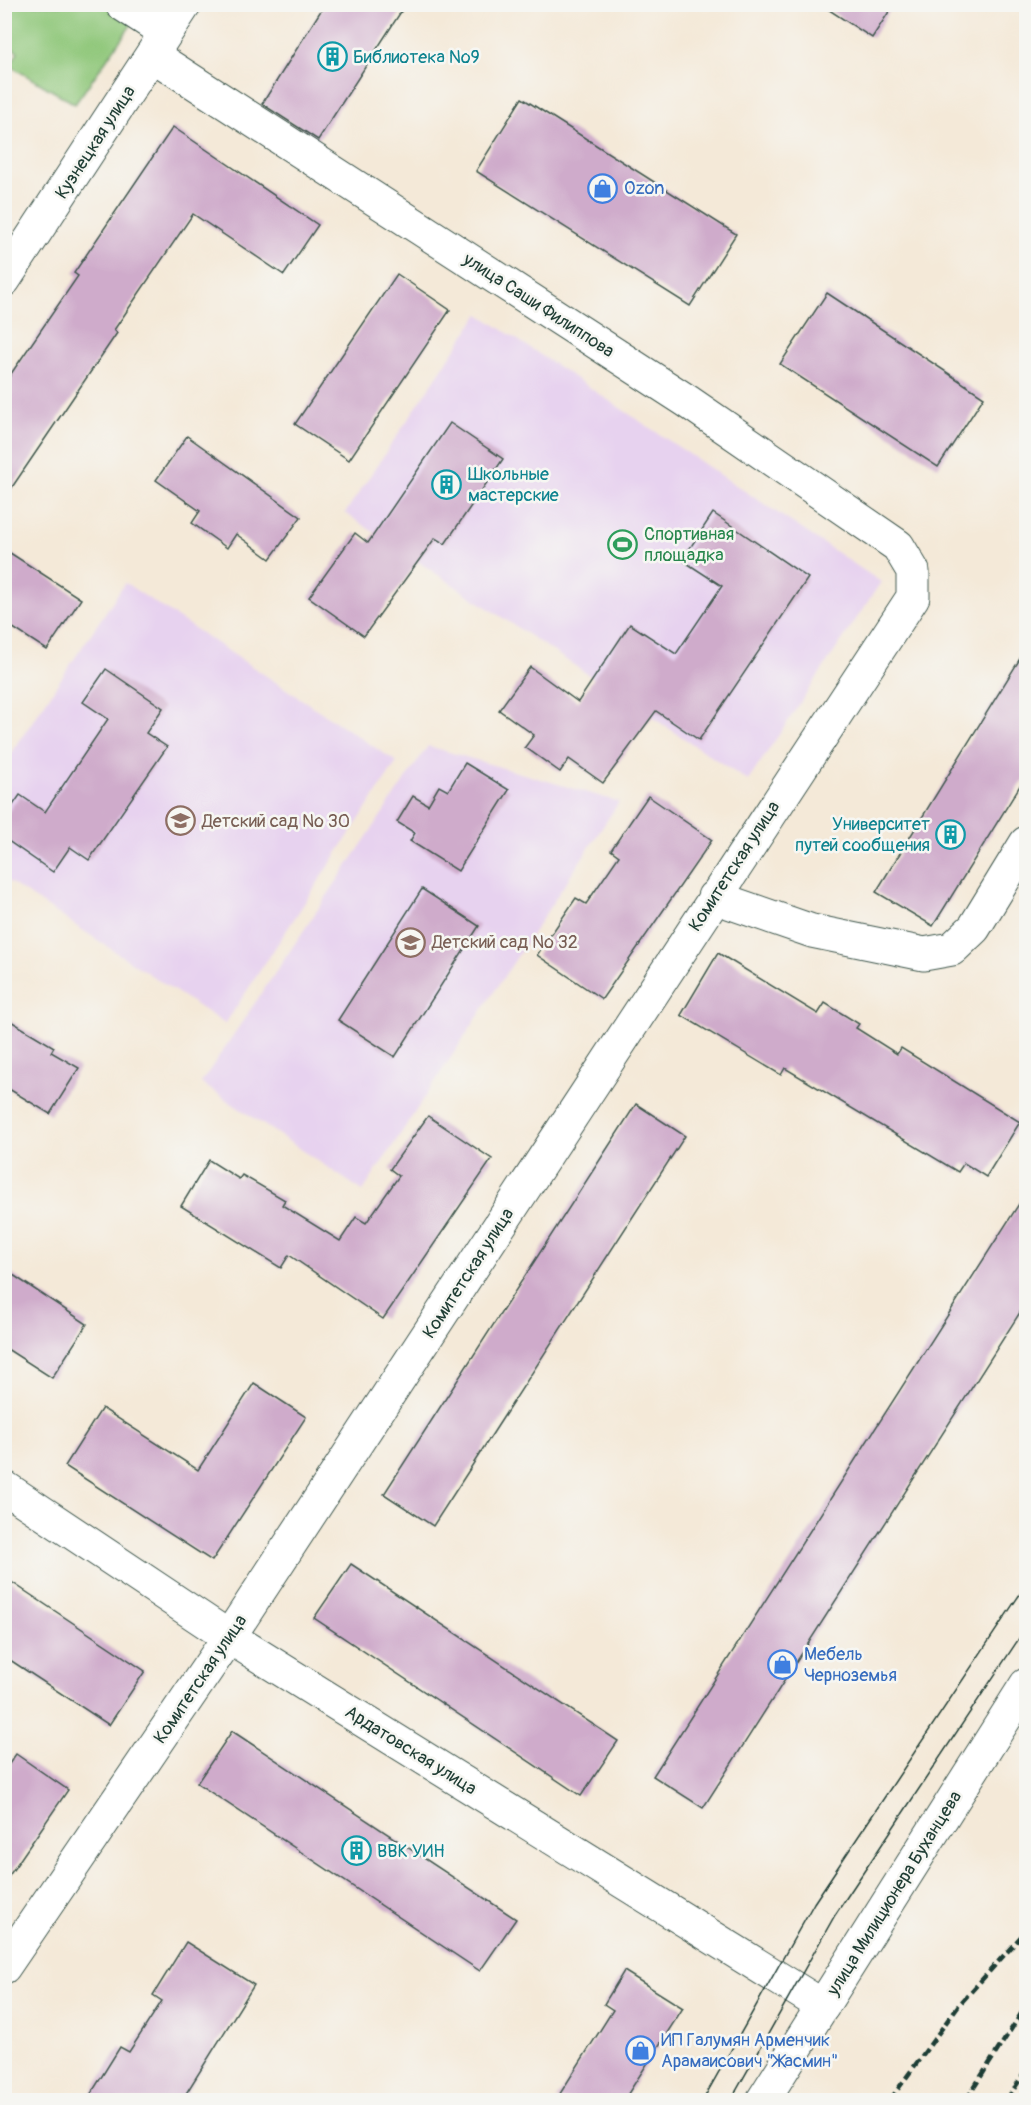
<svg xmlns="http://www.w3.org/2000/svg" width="1031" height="2105" font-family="Pangolin,sans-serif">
	<rect width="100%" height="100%" fill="#f6f6f2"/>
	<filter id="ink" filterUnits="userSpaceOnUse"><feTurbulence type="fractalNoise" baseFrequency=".0167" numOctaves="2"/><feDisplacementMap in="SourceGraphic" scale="12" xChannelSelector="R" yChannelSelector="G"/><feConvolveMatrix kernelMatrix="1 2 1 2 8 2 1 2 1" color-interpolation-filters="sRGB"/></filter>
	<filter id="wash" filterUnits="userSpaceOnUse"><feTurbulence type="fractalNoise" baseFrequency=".008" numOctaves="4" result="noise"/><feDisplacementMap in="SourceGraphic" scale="24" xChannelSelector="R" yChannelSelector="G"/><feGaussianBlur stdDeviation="1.35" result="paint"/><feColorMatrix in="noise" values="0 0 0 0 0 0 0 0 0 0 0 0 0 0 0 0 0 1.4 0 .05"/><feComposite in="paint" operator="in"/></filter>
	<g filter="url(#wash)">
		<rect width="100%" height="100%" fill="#f4e9d8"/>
		<!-- built -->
		<g fill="#e7d2ef">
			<path d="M 479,314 L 881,582 L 748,781 L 345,513 Z"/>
			<path d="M 125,583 L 397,762 L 225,1024 L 5,879 L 4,764 Z"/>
			<path d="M 428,746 L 619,802 L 363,1191 L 201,1083 Z"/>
		</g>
		<!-- green -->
		<path fill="#91c87b" stroke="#588258" stroke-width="1.5" d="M 4,5 L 108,5 L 134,21 L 75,104 L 10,66 L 18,52 L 5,44 Z"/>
		<g id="blocks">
			<!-- building -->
			<g fill="#cfabcb">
				<path d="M 325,4 L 406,4 L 318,140 L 262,104 Z"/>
				<path d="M 820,4 L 894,4 L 872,38 Z"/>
				<path d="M 522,98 L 736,234 L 690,306 L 476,171 Z"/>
				<path d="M 173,127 L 318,225 L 284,275 L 193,214 L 114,330 L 117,333 L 4,499 L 4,384 L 78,276 L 74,273 Z"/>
				<path d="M 397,274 L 450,310 L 349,460 L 295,424 Z"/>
				<path d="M 827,293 L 984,397 L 938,467 L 780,364 Z"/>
				<path d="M 450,423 L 503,459 L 445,544 L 435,538 L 364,636 L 309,597 L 355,533 L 368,543 Z"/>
				<path d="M 187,436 L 301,517 L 270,559 L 236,534 L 227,548 L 192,523 L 200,511 L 156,480 Z"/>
				<path d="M 713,513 L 808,578 L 699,740 L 656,711 L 603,783 L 569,759 L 560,772 L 525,747 L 534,735 L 499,710 L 530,667 L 578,702 L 630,624 L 676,654 L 722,586 L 682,560 Z"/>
				<path d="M 4,549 L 81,599 L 47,650 L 4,622 Z"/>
				<path d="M 1026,649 L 1026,776 L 933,926 L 876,892 Z"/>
				<path d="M 106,669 L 163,708 L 146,733 L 167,747 L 89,860 L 70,847 L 53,872 L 4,838 L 4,818 L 20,795 L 45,812 L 108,719 L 83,702 Z"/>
				<path d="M 465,763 L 509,790 L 458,871 L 410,841 L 415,833 L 397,822 L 413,796 L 428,805 L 439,786 L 448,791 Z"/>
				<path d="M 648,796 L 712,840 L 602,999 L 537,955 L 576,898 L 586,904 L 619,856 L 611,850 Z"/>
				<path d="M 422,889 L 479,926 L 395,1057 L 338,1020 Z"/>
				<path d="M 718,953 L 818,1014 L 825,1003 L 859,1024 L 856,1028 L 897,1054 L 901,1048 L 1020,1122 L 986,1177 L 964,1163 L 958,1172 L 785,1068 L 781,1075 L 681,1015 Z"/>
				<path d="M 4,1017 L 54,1047 L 51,1052 L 79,1068 L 50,1114 L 4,1086 Z"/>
				<path d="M 636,1104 L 685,1136 L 433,1526 L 384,1494 Z"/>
				<path d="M 428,1116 L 492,1159 L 383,1319 L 289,1255 L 281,1268 L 181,1206 L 209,1160 L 239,1179 L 242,1175 L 285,1200 L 282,1205 L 340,1241 L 356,1217 L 366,1223 L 399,1176 L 390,1169 Z"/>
				<path d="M 1026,1193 L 1026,1303 L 703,1808 L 653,1776 Z"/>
				<path d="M 4,1269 L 87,1324 L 52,1378 L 4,1347 Z"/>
				<path d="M 254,1383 L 306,1417 L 212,1561 L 65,1466 L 102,1408 L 198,1470 Z"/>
				<path d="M 351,1564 L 618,1741 L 581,1796 L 314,1618 Z"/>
				<path d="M 4,1577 L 145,1671 L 109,1725 L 4,1656 Z"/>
				<path d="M 232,1731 L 516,1919 L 480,1971 L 197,1783 Z"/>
				<path d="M 16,1754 L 68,1790 L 4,1883 L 4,1771 Z"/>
				<path d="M 186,1942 L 254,1985 L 182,2100 L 87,2100 L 120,2047 L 129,2052 L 162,2001 L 153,1995 Z"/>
				<path d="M 624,1971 L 683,2008 L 624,2100 L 556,2100 L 613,2010 L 604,2004 Z"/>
			</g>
		</g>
	</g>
	<g filter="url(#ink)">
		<use href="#blocks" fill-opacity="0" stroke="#3f574d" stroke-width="1.5"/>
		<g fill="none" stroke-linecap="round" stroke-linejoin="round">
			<defs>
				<g id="street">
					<path d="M 122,4 L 165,32"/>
					<path d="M 714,897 L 812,931 L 924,954 L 952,949 L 974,928 L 1026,843"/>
					<path d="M 4,1487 L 229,1637 L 823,2006"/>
					<path d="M 4,1967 L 229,1637 L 913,597 L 913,571 L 898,546 L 687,401 L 152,55"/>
					<path d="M 763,2100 L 1026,1685"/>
				</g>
				<path id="secondary" d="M 4,280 L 185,4"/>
			</defs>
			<!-- street casing -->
			<use href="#street" stroke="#3f574d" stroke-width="35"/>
			<!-- secondary casing -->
			<use href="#secondary" stroke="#3f574d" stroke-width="35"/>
			<!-- street -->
			<use href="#street" stroke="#fff" stroke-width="33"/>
			<!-- secondary -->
			<use href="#secondary" stroke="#fff" stroke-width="33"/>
			<!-- tram -->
			<g stroke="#1f3d34" stroke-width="1.5">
				<path d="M 703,2100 L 814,1903 L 1026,1585"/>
				<path d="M 731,2100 L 835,1915 L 1026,1628"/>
			</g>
			<!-- rail -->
			<g stroke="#1f3d34" stroke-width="4.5" stroke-dasharray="9 4.5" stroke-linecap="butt">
				<path d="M 890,2100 L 958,2006 L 1026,1931"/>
				<path d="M 966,2100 L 1026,2006"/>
				<path d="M 1007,2100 L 1026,2070"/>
			</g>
		</g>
	</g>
	<!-- icons -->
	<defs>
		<symbol id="building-ring" viewBox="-11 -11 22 22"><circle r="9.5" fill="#f6f6f2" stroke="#0f9aa8" stroke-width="1.5"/><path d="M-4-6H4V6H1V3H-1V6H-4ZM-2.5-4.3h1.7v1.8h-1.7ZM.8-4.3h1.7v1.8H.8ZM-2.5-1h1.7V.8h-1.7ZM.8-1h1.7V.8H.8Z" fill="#0f9aa8"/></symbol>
		<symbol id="shop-ring" viewBox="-11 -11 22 22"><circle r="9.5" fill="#f6f6f2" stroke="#3f7fe0" stroke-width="1.5"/><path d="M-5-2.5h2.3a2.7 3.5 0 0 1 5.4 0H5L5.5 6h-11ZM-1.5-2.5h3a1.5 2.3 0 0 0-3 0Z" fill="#3f7fe0"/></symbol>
		<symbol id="stadium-ring" viewBox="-11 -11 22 22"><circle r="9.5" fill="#f6f6f2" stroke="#2e9e5b" stroke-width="1.5"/><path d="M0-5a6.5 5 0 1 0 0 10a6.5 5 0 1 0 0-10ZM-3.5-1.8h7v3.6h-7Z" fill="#2e9e5b"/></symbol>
		<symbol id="school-ring" viewBox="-11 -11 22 22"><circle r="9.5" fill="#f6f6f2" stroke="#8d6e63" stroke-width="1.5"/><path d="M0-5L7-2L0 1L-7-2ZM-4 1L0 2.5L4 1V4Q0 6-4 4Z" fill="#8d6e63"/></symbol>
	</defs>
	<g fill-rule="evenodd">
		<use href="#building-ring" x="316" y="40" width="33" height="33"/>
		<use href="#shop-ring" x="586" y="172" width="33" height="33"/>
		<use href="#building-ring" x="430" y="468" width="33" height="33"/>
		<use href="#stadium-ring" x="606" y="528" width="33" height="33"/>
		<use href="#school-ring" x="164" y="804" width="33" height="33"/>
		<use href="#building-ring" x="934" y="818" width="33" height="33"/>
		<use href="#school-ring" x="394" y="926" width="33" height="33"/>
		<use href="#shop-ring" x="766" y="1648" width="33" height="33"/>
		<use href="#building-ring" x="340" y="1834" width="33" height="33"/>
		<use href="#shop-ring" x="624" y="2034" width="33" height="33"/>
	</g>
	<g text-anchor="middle" stroke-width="5" stroke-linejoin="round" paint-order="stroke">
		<!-- culture labels -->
		<g font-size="18" fill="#0d838f" stroke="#f6f6f2" text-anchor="start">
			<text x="353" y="63">Библиотека №9</text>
			<text x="468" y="480">Школьные<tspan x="468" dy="21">мастерские</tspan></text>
			<text x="930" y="830" text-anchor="end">Университет<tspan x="930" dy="21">путей сообщения</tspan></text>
			<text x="377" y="1857">ВВК УИН</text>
		</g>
		<!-- street labels -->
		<g font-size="18" fill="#1f3d34" stroke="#f6f6f2">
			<text transform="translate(95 142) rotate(-57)" y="6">Кузнецкая улица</text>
			<text transform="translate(539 305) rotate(33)" y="6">улица Саши Филиппова</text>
			<text transform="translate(734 866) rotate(-57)" y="6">Комитетская улица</text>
			<text transform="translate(468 1273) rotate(-57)" y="6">Комитетская улица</text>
			<text transform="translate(200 1679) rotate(-56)" y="6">Комитетская улица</text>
			<text transform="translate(411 1750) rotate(32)" y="6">Ардатовская улица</text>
			<text transform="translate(894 1893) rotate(-58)" y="6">улица Милиционера Буханцева</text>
		</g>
		<!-- shop labels -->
		<g font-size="18" fill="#366cbe" stroke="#f6f6f2" text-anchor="start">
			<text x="624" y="194">Ozon</text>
			<text x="804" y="1660">Мебель<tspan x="804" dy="21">Черноземья</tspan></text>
			<text x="661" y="2046">ИП Галумян Арменчик<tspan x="661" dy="21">Арамаисович "Жасмин"</tspan></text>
		</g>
		<!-- leisure labels -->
		<g font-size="18" fill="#27864d" stroke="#f6f6f2" text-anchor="start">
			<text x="644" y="540">Спортивная<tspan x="644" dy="21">площадка</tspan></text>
		</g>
		<!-- education labels -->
		<g font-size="18" fill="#785e54" stroke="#f6f6f2" text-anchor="start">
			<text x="202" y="827">Детский сад № 30</text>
			<text x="432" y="948">Детский сад № 32</text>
		</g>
	</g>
	<!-- margin -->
	<rect width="1031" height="2105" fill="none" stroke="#f6f6f2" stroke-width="24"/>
</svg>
